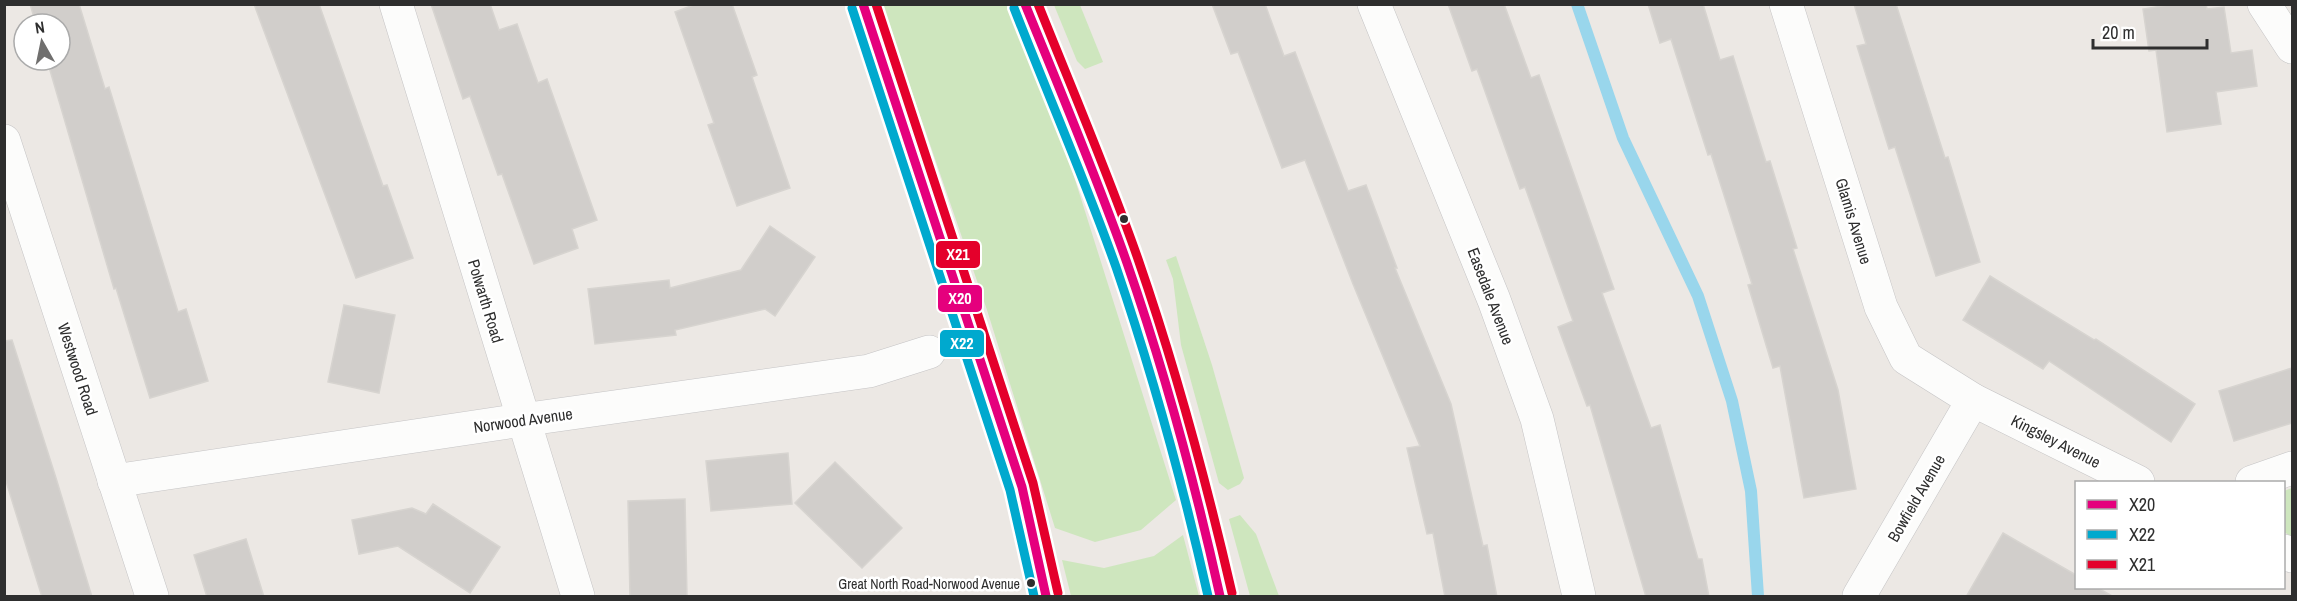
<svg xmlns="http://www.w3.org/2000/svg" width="2297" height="601" font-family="'Archivo Narrow',sans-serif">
	<rect width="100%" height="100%" fill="#ece8e4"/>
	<!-- green -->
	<g fill="#cee6be">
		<path d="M 882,5 L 1007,5 L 1066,151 L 1176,500 L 1141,530 L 1095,542 L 1055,528 L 987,310 Z"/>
		<path d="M 1054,5 L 1080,5 L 1103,62 L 1085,69 L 1077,61 Z"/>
		<path d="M 1176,256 L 1212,365 L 1244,478 L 1240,484 L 1228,490 L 1219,483 L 1181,345 L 1173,279 L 1166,260 Z"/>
		<path d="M 2292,488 L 2292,537 L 2284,532 L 2284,491 Z"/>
		<path d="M 1240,515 L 1256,534 L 1279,596 L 1250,596 L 1229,519 Z"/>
		<path d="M 1183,535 L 1199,596 L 1071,596 L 1062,560 L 1104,568 L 1154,556 Z"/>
	</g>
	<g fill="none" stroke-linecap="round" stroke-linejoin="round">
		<!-- stream -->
		<path stroke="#99d6ec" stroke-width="12" d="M 1577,4 L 1623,138 L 1698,296 L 1732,401 L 1751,491 L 1758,596"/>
	</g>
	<!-- building -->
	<g fill="#d1cecb" stroke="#d7d4d0" stroke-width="1.5">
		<path d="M 30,4 L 79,4 L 105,89 L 109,87 L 178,312 L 186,309 L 208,381 L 150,398 L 116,288 L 114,289 L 47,60 L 60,60 L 60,24 L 36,24 Z"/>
		<path d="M 254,4 L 319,4 L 383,186 L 387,185 L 413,258 L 356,278 Z"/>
		<path d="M 431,4 L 490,4 L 499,30 L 517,24 L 538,83 L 547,79 L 597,220 L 572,229 L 578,248 L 534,264 L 502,174 L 498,175 L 470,96 L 463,99 Z"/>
		<path d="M 696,4 L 732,4 L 757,75 L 752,77 L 790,188 L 737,206 L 708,125 L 714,123 L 675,12 Z"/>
		<path d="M 1212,4 L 1265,4 L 1284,56 L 1295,52 L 1348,191 L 1366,185 L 1397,268 L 1395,268 L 1451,404 L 1483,546 L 1487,545 L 1497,597 L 1445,597 L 1433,533 L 1427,534 L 1407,448 L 1420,446 L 1353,284 L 1305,160 L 1282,168 L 1238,52 L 1231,54 Z"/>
		<path d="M 1448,4 L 1504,4 L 1531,78 L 1539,75 L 1614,289 L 1602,293 L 1651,428 L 1660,425 L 1698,559 L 1702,559 L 1709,597 L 1646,597 L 1590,405 L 1587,406 L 1558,327 L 1573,321 L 1525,187 L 1520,189 L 1477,69 L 1472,71 Z"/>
		<path d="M 1648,4 L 1703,4 L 1720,60 L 1733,56 L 1766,162 L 1770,161 L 1797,248 L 1793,249 L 1838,390 L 1856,489 L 1804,498 L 1780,366 L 1773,368 L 1748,285 L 1752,284 L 1711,154 L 1708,155 L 1671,39 L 1660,43 Z"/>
		<path d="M 1854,4 L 1896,4 L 1945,158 L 1948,157 L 1980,262 L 1936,276 L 1895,147 L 1889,149 L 1857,46 L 1866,44 Z"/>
		<path d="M 2174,4 L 2206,4 L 2207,9 L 2224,7 L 2231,53 L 2252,50 L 2257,86 L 2216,92 L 2221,124 L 2167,132 L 2156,50 L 2149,51 L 2143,9 Z"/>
		<path d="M 770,226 L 815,257 L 775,316 L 765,309 L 675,330 L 676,335 L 595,344 L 588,289 L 669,280 L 670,288 L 741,270 Z"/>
		<path d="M 1990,276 L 2094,340 L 2096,339 L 2195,404 L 2171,442 L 2049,361 L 2043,369 L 1963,320 Z"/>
		<path d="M 344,305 L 395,315 L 379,393 L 328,382 Z"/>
		<path d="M 12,340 L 56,478 L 92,597 L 42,597 L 4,475 L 4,341 Z"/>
		<path d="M 2292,368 L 2292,423 L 2234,441 L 2219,391 Z"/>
		<path d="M 788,453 L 792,504 L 711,511 L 706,461 Z"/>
		<path d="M 835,462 L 902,528 L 862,568 L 795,503 Z"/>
		<path d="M 685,499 L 687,597 L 630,597 L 628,501 Z"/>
		<path d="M 433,504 L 500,547 L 470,593 L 398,546 L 359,554 L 352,520 L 412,508 L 426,514 Z"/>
		<path d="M 2003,533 L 2076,575 L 2076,588 L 2098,588 L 2114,597 L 1966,597 Z"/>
		<path d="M 246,539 L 264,597 L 207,597 L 194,555 Z"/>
	</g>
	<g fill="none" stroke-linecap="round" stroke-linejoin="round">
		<defs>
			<g id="minor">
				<path d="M 396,4 L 578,596"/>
				<path d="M 1374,4 L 1494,300 L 1537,419 L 1579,596"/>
				<path d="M 1786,4 L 1881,307 L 1906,358 L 1973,400 L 2138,482"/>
				<path d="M 2264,4 L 2292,47"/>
				<path d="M 4,141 L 152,596"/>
				<path d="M 114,481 L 522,420 L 869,371 L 929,352"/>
				<path d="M 2252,482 L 2292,468"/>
				<path d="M 2284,551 L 2292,556"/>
				<path d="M 1859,596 L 1973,400"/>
			</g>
			<g id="secondary">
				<path d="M 863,4 L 1022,487 L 1046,596"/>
				<path d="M 1025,4 C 1053,75 1084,145 1110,216 C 1156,340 1192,467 1220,596"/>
			</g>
		</defs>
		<!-- minor casing -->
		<use href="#minor" stroke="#c5c4c5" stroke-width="34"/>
		<!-- secondary casing -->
		<use href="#secondary" stroke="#c5c4c5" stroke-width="34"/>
		<!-- minor -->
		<use href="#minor" stroke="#fcfcfb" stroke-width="33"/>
		<!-- secondary -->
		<use href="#secondary" stroke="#fcfcfb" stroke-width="33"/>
		<defs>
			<g id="bus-1">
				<path d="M 863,4 L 1022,487 L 1046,596"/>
				<path d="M 1025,4 C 1060,90 1096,175 1127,263 C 1165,372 1195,483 1220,596"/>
			</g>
			<g id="bus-2">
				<path d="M 852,8 L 1010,490 L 1034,596"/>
				<path d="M 1014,8 C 1048,95 1085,180 1116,267 C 1153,375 1183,485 1208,596"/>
			</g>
			<g id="bus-3">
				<path d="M 876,4 L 1033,483 L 1058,593"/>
				<path d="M 1038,4 C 1072,89 1108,173 1138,259 C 1176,369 1206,480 1232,593"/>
			</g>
		</defs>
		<!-- bus-1 casing -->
		<use href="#bus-1" stroke="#fff" stroke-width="14"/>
		<!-- bus-2 casing -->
		<use href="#bus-2" stroke="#fff" stroke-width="14"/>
		<!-- bus-3 casing -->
		<use href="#bus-3" stroke="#fff" stroke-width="14"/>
		<!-- bus-1 -->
		<use href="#bus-1" stroke="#e5007d" stroke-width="9"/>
		<!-- bus-2 -->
		<use href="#bus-2" stroke="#00a9ce" stroke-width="9"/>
		<!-- bus-3 -->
		<use href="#bus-3" stroke="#e4002b" stroke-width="9"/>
	</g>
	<!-- markers -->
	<g fill="#2e2e2e" stroke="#fff" stroke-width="2">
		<circle cx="1124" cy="219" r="5"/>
		<circle cx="1031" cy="583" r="5"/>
	</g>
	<g text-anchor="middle" stroke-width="5" stroke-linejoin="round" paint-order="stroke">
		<!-- bus labels -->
		<g font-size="14" fill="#2e2e2e" stroke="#fff" text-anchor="end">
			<text x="1020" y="589">Great North Road-Norwood Avenue</text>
		</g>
		<!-- street labels -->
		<g font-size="16" fill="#2e2e2e" stroke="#fff">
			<text transform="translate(1854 221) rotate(73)" y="6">Glamis Avenue</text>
			<text transform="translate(1491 296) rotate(69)" y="6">Easedale Avenue</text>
			<text transform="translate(486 301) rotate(73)" y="6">Polwarth Road</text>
			<text transform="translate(78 369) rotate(72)" y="6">Westwood Road</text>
			<text transform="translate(523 420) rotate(-8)" y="6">Norwood Avenue</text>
			<text transform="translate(2056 441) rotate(27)" y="6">Kingsley Avenue</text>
			<text transform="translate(1916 498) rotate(-60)" y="6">Bowfield Avenue</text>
		</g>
	</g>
	<g stroke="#fff" stroke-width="2">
		<rect x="935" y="240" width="46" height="29" rx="6" fill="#e4002b"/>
		<rect x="937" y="284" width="46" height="29" rx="6" fill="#e5007d"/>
		<rect x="939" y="329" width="46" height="29" rx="6" fill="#00a9ce"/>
	</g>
	<g font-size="16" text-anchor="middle" font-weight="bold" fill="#fff">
		<text x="958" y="260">X21</text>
		<text x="960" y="304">X20</text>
		<text x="962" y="349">X22</text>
	</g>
	<!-- border -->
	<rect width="2297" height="601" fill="none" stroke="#2e2e2e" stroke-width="12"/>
	<!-- legend -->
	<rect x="2075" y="481" width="210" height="108" fill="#ffffff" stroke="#ababab" stroke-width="1.5"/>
	<rect x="2087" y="500" width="30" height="9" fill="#e5007d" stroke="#ababab" stroke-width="1.5"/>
	<text x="2129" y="511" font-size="18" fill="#2e2e2e">X20</text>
	<rect x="2087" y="530" width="30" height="9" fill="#00a9ce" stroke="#ababab" stroke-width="1.5"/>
	<text x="2129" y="541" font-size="18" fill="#2e2e2e">X22</text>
	<rect x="2087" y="560" width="30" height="9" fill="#e4002b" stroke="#ababab" stroke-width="1.5"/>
	<text x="2129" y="571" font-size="18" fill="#2e2e2e">X21</text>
	<!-- north arrow -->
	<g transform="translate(42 42) rotate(351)"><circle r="28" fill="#ffffff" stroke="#ababab" stroke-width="1.5"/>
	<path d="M0-4.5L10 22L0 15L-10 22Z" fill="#706f6e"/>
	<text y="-9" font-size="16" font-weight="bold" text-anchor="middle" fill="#2e2e2e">N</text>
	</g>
	<!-- scale -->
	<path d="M2093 39v9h114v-9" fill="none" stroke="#2e2e2e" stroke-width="3"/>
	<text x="2102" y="39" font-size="18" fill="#2e2e2e" stroke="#ffffff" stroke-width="4.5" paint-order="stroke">20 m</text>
</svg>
